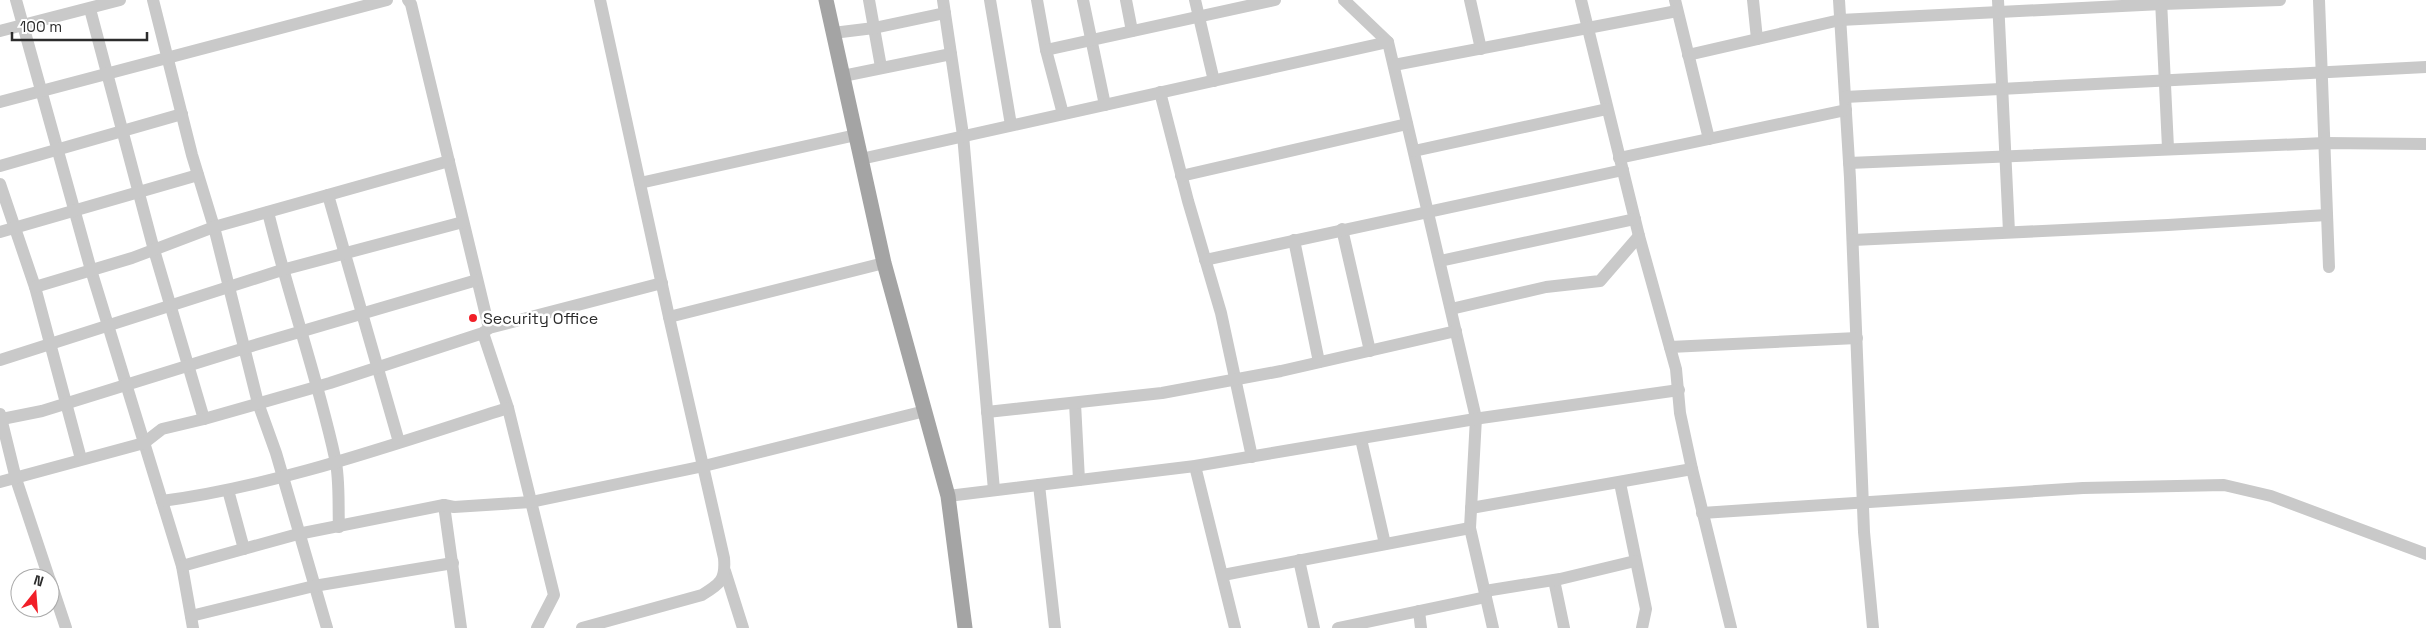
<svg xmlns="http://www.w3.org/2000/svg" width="2426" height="628" font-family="'Space Grotesk',sans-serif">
	<rect width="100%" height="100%" fill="#fff"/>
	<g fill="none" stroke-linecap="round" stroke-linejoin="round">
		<!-- minor -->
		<g stroke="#c9c9c9" stroke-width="12">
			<path d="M 16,0 L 91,270 L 182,566 L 193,628"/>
			<path d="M 153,0 L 192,155 L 214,227 L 258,403 L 276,453 L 327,628"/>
			<path d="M 408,0 L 411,4 L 489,328 L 483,333 L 508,408 L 554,595 L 537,628"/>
			<path d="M 869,0 L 881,67"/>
			<path d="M 943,0 L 963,135 L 994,490"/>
			<path d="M 990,0 L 1011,125"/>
			<path d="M 1037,0 L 1046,50 L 1063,114"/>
			<path d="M 1083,0 L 1105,105"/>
			<path d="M 1126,0 L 1132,31"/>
			<path d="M 1195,0 L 1214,81"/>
			<path d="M 1344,0 L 1388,42 L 1476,418 L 1470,528 L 1493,628"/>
			<path d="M 1470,0 L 1481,49"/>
			<path d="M 1581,0 L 1639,236 L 1676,369 L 1680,413 L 1692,469 L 1731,628"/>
			<path d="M 1675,0 L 1709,139"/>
			<path d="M 1753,0 L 1757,39"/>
			<path d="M 1839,0 L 1850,178 L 1864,532 L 1873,628"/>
			<path d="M 1998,0 L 2009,232"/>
			<path d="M 2161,0 L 2168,148"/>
			<path d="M 2319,0 L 2329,267"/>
			<path d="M 90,9 L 154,250 L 204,419"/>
			<path d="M 0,31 L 120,0"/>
			<path d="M 833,33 L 874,28 L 945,13"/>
			<path d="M 1046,50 L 1275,0"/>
			<path d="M 1688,55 L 1840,20 L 2162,4 L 2280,0"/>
			<path d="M 1394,65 L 1677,11"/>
			<path d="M 843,76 L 951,54"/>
			<path d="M 1160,92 L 1188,201 L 1221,313 L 1252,457"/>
			<path d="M 1845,97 L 2426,67"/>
			<path d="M 0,102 L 387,0"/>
			<path d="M 1414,151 L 1607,109"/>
			<path d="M 1619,158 L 1846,110"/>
			<path d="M 861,159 L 1388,42"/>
			<path d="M 1849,163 L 2325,143 L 2426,144"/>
			<path d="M 0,166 L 182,114"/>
			<path d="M 1181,176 L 1407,124"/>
			<path d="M 640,183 L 856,135"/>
			<path d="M 0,184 L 35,287 L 81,459"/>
			<path d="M 328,195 L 399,442"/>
			<path d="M 268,212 C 288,295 317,375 335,458 C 340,479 338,506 339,527"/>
			<path d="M 1342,229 L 1370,351"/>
			<path d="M 0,232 L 198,175"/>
			<path d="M 1294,240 L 1319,362"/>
			<path d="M 1853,240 L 2168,225 L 2327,215"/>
			<path d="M 1205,260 L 1623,170"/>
			<path d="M 1440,261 L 1635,219"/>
			<path d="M 35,287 L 132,258 L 214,227 L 449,161"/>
			<path d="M 1451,309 L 1546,287 L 1600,281 L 1639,236"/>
			<path d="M 669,317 L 884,263"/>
			<path d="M 489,328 L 662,283"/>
			<path d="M 1670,347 L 1857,338"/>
			<path d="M 0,360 L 282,270 L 463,222"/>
			<path d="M 1075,403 L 1079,480"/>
			<path d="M 987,412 L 1162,393 L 1281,371 L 1456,331"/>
			<path d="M 0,414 L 16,479 L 49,578"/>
			<path d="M 2,419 L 42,411 L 245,348 L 477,280"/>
			<path d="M 1361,439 L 1385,544"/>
			<path d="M 1195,466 L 1235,628"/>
			<path d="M 0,482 L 144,443 L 162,429 L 204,419 L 330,383 L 483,333"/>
			<path d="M 1620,483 L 1646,609 L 1642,628"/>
			<path d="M 1039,485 L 1055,628"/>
			<path d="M 228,490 L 244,549"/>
			<path d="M 948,496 L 1195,466 L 1481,418 L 1679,390"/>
			<path d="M 162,501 C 277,486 397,443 508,408"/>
			<path d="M 444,505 L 461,628"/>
			<path d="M 1471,508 L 1692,469"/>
			<path d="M 1702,513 L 2083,488 L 2224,485 L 2271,496 L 2426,554"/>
			<path d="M 1299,560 L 1314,628"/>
			<path d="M 182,566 L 298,534 L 444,505 L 454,507 L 531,502 L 704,466 L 925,411"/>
			<path d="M 725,571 L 743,628"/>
			<path d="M 1223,575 L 1470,528"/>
			<path d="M 50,580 L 66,628"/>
			<path d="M 1554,580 L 1564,628"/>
			<path d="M 1485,591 L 1560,579 L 1635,561"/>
			<path d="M 1419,611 L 1421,628"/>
			<path d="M 191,616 L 314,586 L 453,563"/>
			<path d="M 582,628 L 702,595 C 720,584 726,580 724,558 L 669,317 L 600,0"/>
			<path d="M 1338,628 L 1486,597"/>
		</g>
		<!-- major -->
		<path stroke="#a4a4a4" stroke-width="15" d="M 826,0 L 884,263 L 948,496 L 965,628"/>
	</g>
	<!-- markers -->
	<circle fill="#f11f28" stroke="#fff" stroke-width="2" cx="473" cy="318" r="5"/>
	<g text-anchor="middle" stroke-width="5" stroke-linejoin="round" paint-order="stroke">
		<!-- poi labels -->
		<g font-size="16" fill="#2c2c2c" stroke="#fff" text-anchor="start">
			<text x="483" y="324">Security Office</text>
		</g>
	</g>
	<!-- north arrow -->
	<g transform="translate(35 593) rotate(17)"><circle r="24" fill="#ffffff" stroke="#ababab"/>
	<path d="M0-4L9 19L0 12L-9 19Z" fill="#f11f28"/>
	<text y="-8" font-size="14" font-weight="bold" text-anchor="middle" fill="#2c2c2c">N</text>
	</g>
	<!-- scale -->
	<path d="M12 32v8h135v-8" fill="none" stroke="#2c2c2c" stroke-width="2.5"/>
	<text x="20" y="32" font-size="15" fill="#2c2c2c" stroke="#ffffff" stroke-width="4" paint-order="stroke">100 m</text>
</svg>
